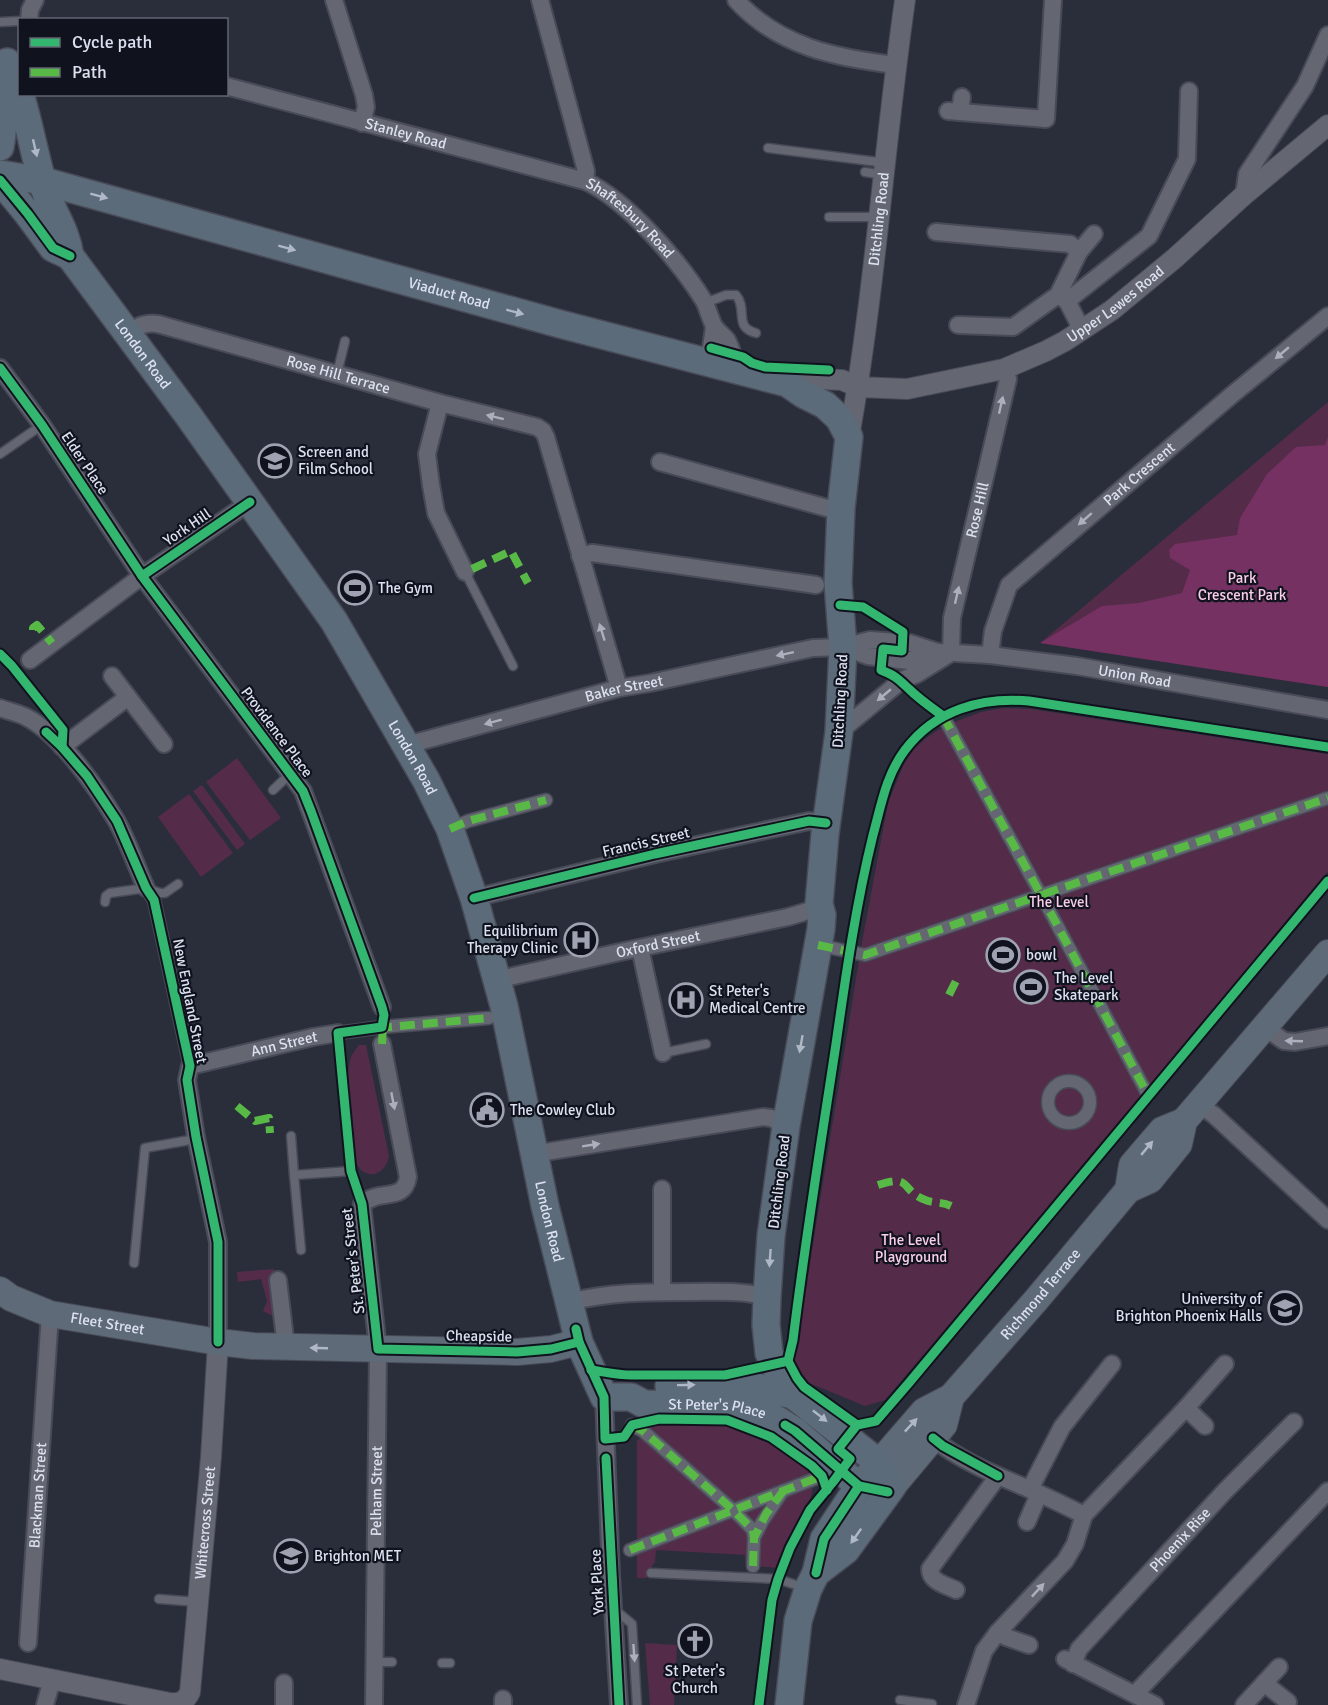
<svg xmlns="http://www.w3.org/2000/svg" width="1328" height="1705" font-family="Signika,sans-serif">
	<rect width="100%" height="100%" fill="#2a2e3b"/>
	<!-- green -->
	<g fill="#542b49">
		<path d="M 1328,402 L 1328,687 L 1040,643 Z"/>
		<path d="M 1004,708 L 1031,709 L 1328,754 L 1328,871 L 1026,1234 L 885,1400 L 865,1406 L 802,1380 L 794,1361 L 862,942 L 888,803 L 903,766 L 913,750 L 925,739 L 938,730 L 957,721 L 981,712 Z"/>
		<path d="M 237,758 L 281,818 L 250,840 L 206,782 Z"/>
		<path d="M 202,785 L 245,844 L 237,850 L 193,791 Z"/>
		<path d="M 189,794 L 233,853 L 201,877 L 158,817 Z"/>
		<path d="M 359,1045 L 366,1045 L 389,1156 C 386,1175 366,1182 356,1163 C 353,1131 342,1088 351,1057 C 353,1053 356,1049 359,1045 Z"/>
		<path d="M 274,1269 L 277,1318 L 263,1311 L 267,1301 L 261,1279 L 238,1282 L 237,1272 Z"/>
		<path d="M 673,1423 C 689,1423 707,1422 723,1425 C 743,1428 812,1461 813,1483 C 813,1505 787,1547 777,1568 L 746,1565 L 745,1555 L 656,1550 L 655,1562 L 647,1573 L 647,1578 L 637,1578 L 637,1441 L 647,1432 L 647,1428 L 658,1424 Z"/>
		<path d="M 645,1643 L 677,1645 L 674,1705 L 650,1705 Z"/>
	</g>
	<!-- forest -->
	<path fill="#743162" d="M 1328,437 L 1328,687 L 1040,643 L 1102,606 L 1139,603 L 1182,593 L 1190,570 L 1170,558 L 1169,550 L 1175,544 L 1237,535 L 1240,518 L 1267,474 L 1296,447 L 1325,445 Z"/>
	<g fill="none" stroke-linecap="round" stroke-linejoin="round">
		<defs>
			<g id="service">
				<path d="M 0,22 L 20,21"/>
				<path d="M 768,148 L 886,163"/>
				<path d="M 865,172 L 884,175"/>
				<path d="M 829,217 L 879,217"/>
				<path d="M 705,303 L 726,295 L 736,295 C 748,309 733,327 756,333"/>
				<path d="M 337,374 L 345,341"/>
				<path d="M 0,454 L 42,425"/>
				<path d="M 465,572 L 513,666"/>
				<path d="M 273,790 L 290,774"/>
				<path d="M 105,902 L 106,896 L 110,893 L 146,888 L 160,893 L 165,893 L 178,884"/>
				<path d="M 663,1053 L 706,1044"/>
				<path d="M 291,1136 L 294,1175 L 351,1171 L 362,1204"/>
				<path d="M 294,1175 L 301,1250"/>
				<path d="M 134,1263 L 145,1148 L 190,1140 L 196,1137"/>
				<path d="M 651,1573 L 778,1579 L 805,1588"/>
				<path d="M 159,1599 L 198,1602"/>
				<path d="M 614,1609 L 632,1624 L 637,1705"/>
				<path d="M 374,1662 L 392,1662"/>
				<path d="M 442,1663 L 450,1663"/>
				<path d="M 900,1700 L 932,1704"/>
			</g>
			<g id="pedestrian">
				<path d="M 943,716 L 1041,895 L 1328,798"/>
				<path d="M 450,829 L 468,821 L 546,800"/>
				<path d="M 146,888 L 154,900 L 190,1066"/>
				<path d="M 818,945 L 865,955 L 1041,895 L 1148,1095"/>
				<path d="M 338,1033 L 382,1027 L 489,1018"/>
				<circle cx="1069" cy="1102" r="21"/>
				<path d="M 632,1425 L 643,1431 L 733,1510 L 753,1530 L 754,1538"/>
				<path d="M 630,1550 L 822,1476"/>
				<path d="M 753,1566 L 754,1538 L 762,1522 L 783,1491"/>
			</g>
			<g id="minor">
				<path d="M 334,0 L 364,95 L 366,107 L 362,123"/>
				<path d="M 540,0 L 586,171 L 585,181"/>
				<path d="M 736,0 C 779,47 836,58 896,65"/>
				<path d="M 29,20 L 30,10 L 35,0"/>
				<path id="s1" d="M 226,86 L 585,181 C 627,200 679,261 704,301 C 708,309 710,318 714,326 C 717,331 723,335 727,340 C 732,348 734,361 738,370"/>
				<path d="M 948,111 L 1046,119 L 1053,0"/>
				<path d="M 960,112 L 962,97"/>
				<path d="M 1244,195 L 1247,174 L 1305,86 L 1328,35"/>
				<path d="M 936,232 L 1070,244 L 1079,252 L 1058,295 L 1013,327 L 958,325"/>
				<path d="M 1079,252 L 1094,234"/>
				<path d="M 1058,295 L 1067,301 L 1149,236 L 1187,159 L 1189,91"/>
				<path d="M 1067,301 L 1082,330"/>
				<path id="s2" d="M 128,332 C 139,326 146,322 158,324 L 440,403 L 537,427 L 543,431 L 546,437 L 619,688"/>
				<path d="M 704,361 L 711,348 L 714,327"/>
				<path d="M 0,368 L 42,425 L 142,576 L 303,791 L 382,1007"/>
				<path d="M 440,403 L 427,454 L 431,485 L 436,513 L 465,572"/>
				<path d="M 660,462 L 827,508 L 841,508"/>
				<path d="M 580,556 L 592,553 L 816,585"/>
				<path d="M 843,647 L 868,656 L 908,661 L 938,652"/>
				<path id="s3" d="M 951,653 L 952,618 L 1008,379 L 1004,369"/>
				<path id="s4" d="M 990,655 L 993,631 L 1009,585 L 1233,394 L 1328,316"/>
				<path d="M 30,660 L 142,576 L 250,502"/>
				<path d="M 112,676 L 164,744"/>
				<path d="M 0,708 C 8,711 18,713 26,717 C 60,734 97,788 116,820 C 128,841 136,866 146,888"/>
				<path d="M 839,732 L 902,680 L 917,674 L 951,653"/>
				<path d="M 62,747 L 128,697"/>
				<path id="s5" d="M 407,747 L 418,742 L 619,688 L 650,683 L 813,648 L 843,647 L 870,640 L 910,643 L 938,652 L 990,655 L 1077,666 L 1328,710"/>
				<path d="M 474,898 L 655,854 L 809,821 L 826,823"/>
				<path d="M 640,948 L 663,1053"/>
				<path id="s6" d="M 496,980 L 620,952 L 788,917 L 808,911 L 819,904"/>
				<path d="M 1264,1027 L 1284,1041 L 1295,1042 L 1328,1036"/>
				<path d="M 1198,1104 L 1214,1115 L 1328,1220"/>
				<path d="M 533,1154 L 763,1117 L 771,1118 L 786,1126"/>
				<path d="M 662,1189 L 662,1292"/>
				<path d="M 278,1280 L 286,1347"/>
				<path d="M 569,1302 C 609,1292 649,1292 689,1292 C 716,1292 742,1290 767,1297"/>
				<path id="s7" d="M 218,1342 L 218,1242 L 196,1137 L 187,1080 L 190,1066 L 313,1037 L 338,1033"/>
				<path d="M 604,1397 L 611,1575 L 619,1705"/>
				<path d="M 1186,1408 L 1205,1426"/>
				<path d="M 933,1438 C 958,1460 998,1476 1029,1489 C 1047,1497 1066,1506 1084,1515"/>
				<path d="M 1030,1489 L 1062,1427 L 1112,1364"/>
				<path d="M 1027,1522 L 1039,1494"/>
				<path d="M 956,1590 C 946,1585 930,1582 930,1569 L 998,1476"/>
				<path d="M 998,1632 L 1006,1637 L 1029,1645"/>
				<path id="s8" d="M 28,1643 L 50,1314"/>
				<path d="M 1065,1659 L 1155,1705"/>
				<path id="s9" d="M 1073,1664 L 1079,1649 L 1225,1491 L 1294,1422"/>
				<path d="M 1264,1683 L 1288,1702"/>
				<path d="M 1135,1694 L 1328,1491"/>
				<path d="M 503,1699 L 503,1705"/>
				<path d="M 45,1705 L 52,1680"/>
				<path d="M 284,1705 L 284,1683"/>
				<path id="s10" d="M 374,1705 L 378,1349 L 362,1204 C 380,1188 404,1203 408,1177 L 382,1044"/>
				<path d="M 966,1705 L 984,1651 L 998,1632 L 1065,1561 L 1075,1544 L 1084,1515 L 1186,1408 L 1225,1364"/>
				<path d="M 1244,1705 L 1279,1667"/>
			</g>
			<g id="tertiary">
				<path id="s11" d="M 787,383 L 805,378 L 819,379 L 842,380 L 858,387 L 907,389 L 1004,369 L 1046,351 L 1065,341 L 1112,310 L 1175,258 L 1244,195 L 1328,125"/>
				<path id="s12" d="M 849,437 C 875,292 884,146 905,0"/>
				<path id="s13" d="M 0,1669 L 170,1703 C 180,1704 186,1701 190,1692 L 211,1457 L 218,1342"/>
			</g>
			<g id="primary">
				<path d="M 1128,1190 L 1132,1165 L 1162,1130 L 1184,1121"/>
				<path id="s14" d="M 0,1290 L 11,1298 L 50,1314 L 218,1342 L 253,1346 L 517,1352 L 551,1349 L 579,1342"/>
				<path id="s15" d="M 859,1486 L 924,1411 L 951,1397 L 1037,1299 L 1128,1190 L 1150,1180 L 1179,1144 L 1184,1121 L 1328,953"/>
				<path d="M 892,1487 L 944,1425 L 951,1397"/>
			</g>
			<g id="trunk">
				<path id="s16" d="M 20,94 C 30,126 35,159 45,190 C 53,214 66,229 70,256 L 188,415 L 334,621 L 426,780 L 450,829 L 474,898 L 504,1006 L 545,1206 L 579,1342 L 604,1397 L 631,1397 L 644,1404 L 731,1405 L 760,1412 L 774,1418 L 795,1431 L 859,1486 L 824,1539 L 816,1573 L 808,1589 L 798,1621 L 789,1705"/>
				<path d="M 0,147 C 5,119 5,90 7,62"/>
				<path id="s17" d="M 0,174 L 43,181 L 560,324 L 787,383 L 803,394 L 825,405 L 839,418 L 849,437 L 841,508 L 838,583 L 843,647 L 839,732 L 825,834 L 819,904 L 822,915 L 821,929 L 786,1126 L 771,1236 L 767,1297 L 766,1325 L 769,1353 L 774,1364 L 793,1395"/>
				<path d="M 0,180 L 28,214 L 53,248 L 70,256"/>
				<path d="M 669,1386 L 731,1385 L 753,1386 L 793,1395 L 879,1463 L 892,1487 L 846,1550 L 816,1573"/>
			</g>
		</defs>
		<!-- service casing -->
		<use href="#service" stroke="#484b57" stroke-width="11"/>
		<!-- pedestrian casing -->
		<use href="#pedestrian" stroke="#484b57" stroke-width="15"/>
		<!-- minor casing -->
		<use href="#minor" stroke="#484b57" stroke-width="20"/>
		<!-- tertiary casing -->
		<use href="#tertiary" stroke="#484b57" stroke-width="22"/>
		<!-- primary casing -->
		<use href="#primary" stroke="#484b57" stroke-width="28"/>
		<!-- trunk casing -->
		<use href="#trunk" stroke="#484b57" stroke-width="30"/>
		<!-- service -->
		<use href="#service" stroke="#646771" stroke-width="8"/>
		<!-- pedestrian -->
		<use href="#pedestrian" stroke="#646771" stroke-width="12"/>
		<!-- minor -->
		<use href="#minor" stroke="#646771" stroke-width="16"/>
		<!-- tertiary -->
		<use href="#tertiary" stroke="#646771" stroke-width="20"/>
		<!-- primary -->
		<use href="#primary" stroke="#5e6a77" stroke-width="26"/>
		<!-- trunk -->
		<use href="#trunk" stroke="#5c6b79" stroke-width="27"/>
		<!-- quiet -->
		<g stroke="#58b947" stroke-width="8" stroke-dasharray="15 8" stroke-linecap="butt">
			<path d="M 472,569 L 511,551 L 528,583"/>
			<path d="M 33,630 L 33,628 L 37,625 L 52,643"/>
			<path d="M 943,716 L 1041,895 L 1328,798"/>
			<path d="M 450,829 L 468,821 L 546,800"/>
			<path d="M 818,945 L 865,955 L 1041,895 L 1148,1095"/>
			<path d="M 949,995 L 959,975"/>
			<path d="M 377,1028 L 489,1018"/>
			<path d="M 382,1044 L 383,1023"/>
			<path d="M 237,1106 L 255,1121 L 269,1118 L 270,1133"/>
			<path d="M 878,1185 C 912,1174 900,1189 923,1199 C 933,1204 940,1201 951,1206"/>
			<path d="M 632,1425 L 643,1431 L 733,1510 L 753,1530 L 754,1538"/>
			<path d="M 630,1550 L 822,1476"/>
			<path d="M 753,1566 L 754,1538 L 766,1514 L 784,1490"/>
		</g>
		<defs>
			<g id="cycleway">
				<path d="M 0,180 L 28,214 L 53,248 L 70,256"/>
				<path d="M 711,348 L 743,357 L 752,363 L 765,367 L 829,370"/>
				<path d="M 0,368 L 42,425 L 142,576 L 303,791 L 311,811 L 382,1007 L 384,1015 L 382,1027 L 338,1033 L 351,1171 L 362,1204 L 378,1349 L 517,1352 L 551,1349 L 579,1342"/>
				<path d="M 142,576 L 250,502"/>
				<path d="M 840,605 L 863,607 L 903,632 L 902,651 L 883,649 L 881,670 C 896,676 898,679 909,689 C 919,699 932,708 943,716"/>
				<path d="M 0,654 L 12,666 L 63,730 L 62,747"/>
				<path d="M 46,732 L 62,747 L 87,776 L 117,821 L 146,888 L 154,900 L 190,1066 L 187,1080 L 196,1137 L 218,1242 L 218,1342"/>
				<path d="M 474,898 L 655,854 L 809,821 L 826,823"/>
				<path d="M 576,1329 L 579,1342 L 604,1397 L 605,1439 L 624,1437 L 632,1425 L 659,1419 L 727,1420 L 771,1437 L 812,1466 L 822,1476 L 827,1490"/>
				<path d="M 591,1370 C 605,1372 618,1375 631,1375 L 725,1375 L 788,1361"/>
				<path d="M 785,1425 L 795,1431 L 859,1486 L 888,1492"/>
				<path d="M 857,1425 L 804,1387 L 797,1378 L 788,1361 L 793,1340 C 805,1241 821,1143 836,1044 C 846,974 856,904 873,835 C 881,806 886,775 905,750 C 935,710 981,697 1029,701 L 1328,747"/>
				<path d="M 933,1438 L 943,1446 L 998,1476"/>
				<path d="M 606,1458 L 619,1705"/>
				<path d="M 816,1573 L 824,1539 L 859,1486"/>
				<path d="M 759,1705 L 772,1600 L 778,1579 L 790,1548 L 810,1510 L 833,1482 L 850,1459 L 838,1449 L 857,1425 L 876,1421 L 908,1384 L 1328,881"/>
			</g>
		</defs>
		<!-- cycleway casing -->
		<use href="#cycleway" stroke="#10131e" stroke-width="13"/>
		<!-- cycleway -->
		<use href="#cycleway" stroke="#33b770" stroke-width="9"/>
	</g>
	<!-- one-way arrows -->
	<defs><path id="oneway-solid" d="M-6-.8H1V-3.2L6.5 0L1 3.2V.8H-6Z" transform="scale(1.5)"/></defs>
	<g fill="#afb8c7">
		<use href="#oneway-solid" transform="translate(35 148) rotate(77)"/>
		<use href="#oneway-solid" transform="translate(99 196) rotate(15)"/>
		<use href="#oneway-solid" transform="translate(287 248) rotate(15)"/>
		<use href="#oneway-solid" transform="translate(515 312) rotate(15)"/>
		<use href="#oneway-solid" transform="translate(801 1044) rotate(100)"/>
		<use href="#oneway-solid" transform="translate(770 1258) rotate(94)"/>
		<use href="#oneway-solid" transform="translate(686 1385) rotate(-1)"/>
		<use href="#oneway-solid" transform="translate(820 1416) rotate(38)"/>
		<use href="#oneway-solid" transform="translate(856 1536) rotate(125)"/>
	</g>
	<g fill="#acb0be">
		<use href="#oneway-solid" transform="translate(1282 353) rotate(140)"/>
		<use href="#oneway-solid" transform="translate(1001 405) rotate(-77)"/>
		<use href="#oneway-solid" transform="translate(495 417) rotate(-166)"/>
		<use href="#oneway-solid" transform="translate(1085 519) rotate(139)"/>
		<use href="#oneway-solid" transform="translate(957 595) rotate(-77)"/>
		<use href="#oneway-solid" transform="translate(602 632) rotate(-107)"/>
		<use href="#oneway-solid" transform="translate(785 654) rotate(168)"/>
		<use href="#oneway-solid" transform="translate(884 695) rotate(140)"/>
		<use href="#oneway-solid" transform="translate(493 722) rotate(165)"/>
		<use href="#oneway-solid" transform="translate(1294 1041) rotate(-178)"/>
		<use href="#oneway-solid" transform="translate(393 1101) rotate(79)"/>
		<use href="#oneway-solid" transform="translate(591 1145) rotate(-9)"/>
		<use href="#oneway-solid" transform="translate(1038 1590) rotate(-47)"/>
		<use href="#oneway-solid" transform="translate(634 1653) rotate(86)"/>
	</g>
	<g fill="#b0b7c6">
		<use href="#oneway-solid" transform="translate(1147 1148) rotate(-50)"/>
		<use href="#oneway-solid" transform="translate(319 1348) rotate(-178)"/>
		<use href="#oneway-solid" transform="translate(911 1425) rotate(-47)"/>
	</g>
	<!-- icons -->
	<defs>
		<symbol id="university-ring" viewBox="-11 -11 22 22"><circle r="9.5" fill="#10131e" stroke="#9ea2b1" stroke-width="1.5"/><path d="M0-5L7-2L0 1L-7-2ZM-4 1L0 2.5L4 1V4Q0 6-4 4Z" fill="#9ea2b1"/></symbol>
		<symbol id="stadium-ring" viewBox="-11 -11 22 22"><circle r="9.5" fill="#10131e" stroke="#9ea2b1" stroke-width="1.5"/><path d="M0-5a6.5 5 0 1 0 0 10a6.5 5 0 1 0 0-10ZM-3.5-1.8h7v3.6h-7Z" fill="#9ea2b1"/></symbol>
		<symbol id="hospital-ring" viewBox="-11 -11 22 22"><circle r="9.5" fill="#10131e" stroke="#9ea2b1" stroke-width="1.5"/><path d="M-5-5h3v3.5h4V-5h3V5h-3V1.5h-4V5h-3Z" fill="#9ea2b1"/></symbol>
		<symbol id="civic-ring" viewBox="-11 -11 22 22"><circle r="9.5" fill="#10131e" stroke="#9ea2b1" stroke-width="1.5"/><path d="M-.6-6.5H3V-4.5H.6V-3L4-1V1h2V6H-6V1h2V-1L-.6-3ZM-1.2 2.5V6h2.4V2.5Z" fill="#9ea2b1"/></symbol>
		<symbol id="church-ring" viewBox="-11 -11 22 22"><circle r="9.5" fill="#10131e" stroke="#9ea2b1" stroke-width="1.5"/><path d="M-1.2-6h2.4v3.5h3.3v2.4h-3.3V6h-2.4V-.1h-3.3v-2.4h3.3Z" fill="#9ea2b1"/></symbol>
	</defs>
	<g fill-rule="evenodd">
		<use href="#university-ring" x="256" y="442" width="38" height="38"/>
		<use href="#stadium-ring" x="336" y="569" width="38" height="38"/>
		<use href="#hospital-ring" x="562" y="921" width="38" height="38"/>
		<use href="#stadium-ring" x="984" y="936" width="38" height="38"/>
		<use href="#stadium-ring" x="1012" y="968" width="38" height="38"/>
		<use href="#hospital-ring" x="667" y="981" width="38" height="38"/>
		<use href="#civic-ring" x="468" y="1091" width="38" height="38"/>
		<use href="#university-ring" x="1266" y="1289" width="38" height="38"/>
		<use href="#university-ring" x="272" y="1537" width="38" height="38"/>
		<use href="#church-ring" x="676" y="1622" width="38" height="38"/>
	</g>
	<g text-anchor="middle" stroke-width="4.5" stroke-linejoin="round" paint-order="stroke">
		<!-- street labels -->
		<g font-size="15" fill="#dce1f1" stroke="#10131e">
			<text dy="5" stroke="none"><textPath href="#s1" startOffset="186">Stanley Road</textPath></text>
			<text dy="5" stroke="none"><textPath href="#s12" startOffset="220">Ditchling Road</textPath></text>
			<text dy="5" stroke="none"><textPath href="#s1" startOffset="430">Shaftesbury Road</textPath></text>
			<text dy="5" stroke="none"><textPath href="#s17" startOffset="465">Viaduct Road</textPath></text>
			<text dy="5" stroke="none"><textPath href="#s11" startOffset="351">Upper Lewes Road</textPath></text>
			<text dy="5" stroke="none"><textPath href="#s16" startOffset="292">London Road</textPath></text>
			<text dy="5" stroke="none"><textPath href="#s2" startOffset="219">Rose Hill Terrace</textPath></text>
			<text transform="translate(85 463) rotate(56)" y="5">Elder Place</text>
			<text dy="5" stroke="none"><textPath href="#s4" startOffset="244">Park Crescent</textPath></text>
			<text dy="5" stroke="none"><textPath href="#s3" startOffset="146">Rose Hill</textPath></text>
			<text transform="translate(187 527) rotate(-34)" y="5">York Hill</text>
			<text dy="5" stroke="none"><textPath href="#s5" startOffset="744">Union Road</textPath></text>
			<text dy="5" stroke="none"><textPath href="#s5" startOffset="225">Baker Street</textPath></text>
			<text transform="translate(840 701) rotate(-87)" y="5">Ditchling Road</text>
			<text transform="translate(277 732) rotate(53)" y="5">Providence Place</text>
			<text dy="5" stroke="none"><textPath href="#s16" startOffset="778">London Road</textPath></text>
			<text transform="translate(646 842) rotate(-13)" y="5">Francis Street</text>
			<text dy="5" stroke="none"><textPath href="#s6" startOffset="166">Oxford Street</textPath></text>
			<text transform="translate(190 1001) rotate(79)" y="5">New England Street</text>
			<text dy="5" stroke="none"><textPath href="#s7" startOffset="376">Ann Street</textPath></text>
			<text transform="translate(779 1182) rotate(-83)" y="5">Ditchling Road</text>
			<text dy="5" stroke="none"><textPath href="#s16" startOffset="1264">London Road</textPath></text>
			<text transform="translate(353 1261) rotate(-97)" y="5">St. Peter's Street</text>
			<text dy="5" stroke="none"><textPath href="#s15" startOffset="266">Richmond Terrace</textPath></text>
			<text dy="5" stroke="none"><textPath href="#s14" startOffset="114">Fleet Street</textPath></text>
			<text transform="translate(479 1336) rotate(1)" y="5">Cheapside</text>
			<text dy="5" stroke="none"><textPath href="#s16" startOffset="1564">St Peter's Place</textPath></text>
			<text dy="5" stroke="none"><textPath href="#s10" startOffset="214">Pelham Street</textPath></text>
			<text dy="5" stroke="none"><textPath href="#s8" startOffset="148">Blackman Street</textPath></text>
			<text dy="5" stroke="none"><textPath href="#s13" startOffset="368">Whitecross Street</textPath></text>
			<text dy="5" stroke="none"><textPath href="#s9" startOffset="165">Phoenix Rise</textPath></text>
			<text transform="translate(597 1582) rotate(-93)" y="5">York Place</text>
		</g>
		<!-- poi labels -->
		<g font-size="15" fill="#dce1f1" stroke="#10131e" text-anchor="start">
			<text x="298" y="457">Screen and<tspan x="298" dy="17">Film School</tspan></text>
			<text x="378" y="593">The Gym</text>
			<text x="558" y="936" text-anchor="end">Equilibrium<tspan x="558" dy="17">Therapy Clinic</tspan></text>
			<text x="1026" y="960">bowl</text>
			<text x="1054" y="983">The Level<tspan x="1054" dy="17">Skatepark</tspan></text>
			<text x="709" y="996">St Peter's<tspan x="709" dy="17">Medical Centre</tspan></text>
			<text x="510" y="1115">The Cowley Club</text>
			<text x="1262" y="1304" text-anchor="end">University of<tspan x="1262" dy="17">Brighton Phoenix Halls</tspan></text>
			<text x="314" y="1561">Brighton MET</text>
			<text x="695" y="1676" text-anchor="middle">St Peter's<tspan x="695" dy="17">Church</tspan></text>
		</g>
		<!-- park labels -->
		<g font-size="15" fill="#facde9" stroke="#10131e">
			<text x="1242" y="583">Park<tspan x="1242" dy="17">Crescent Park</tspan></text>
			<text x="1059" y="907">The Level</text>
			<text x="911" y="1245">The Level<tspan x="911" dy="17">Playground</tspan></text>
		</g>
	</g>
	<!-- legend -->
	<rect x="18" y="18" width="210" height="78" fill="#10131e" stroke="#626572" stroke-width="1.5"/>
	<rect x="30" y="38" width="30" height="9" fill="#33b770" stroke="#626572" stroke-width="1.5"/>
	<text x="72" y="48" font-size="18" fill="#dce1f1">Cycle path</text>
	<rect x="30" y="68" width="30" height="9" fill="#58b947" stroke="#626572" stroke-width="1.5"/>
	<text x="72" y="78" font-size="18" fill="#dce1f1">Path</text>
</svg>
